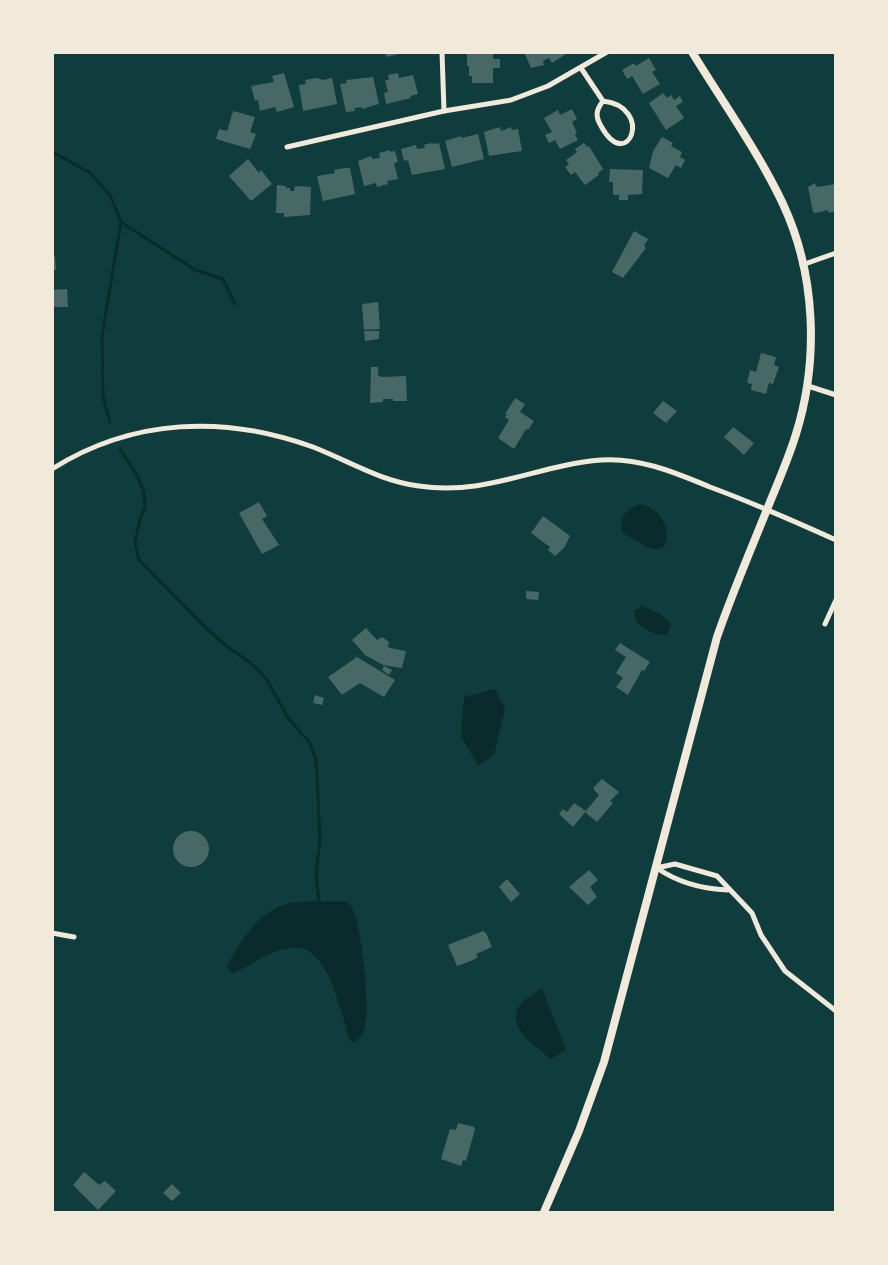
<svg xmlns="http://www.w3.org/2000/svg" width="888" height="1265" font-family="'Exo 2',sans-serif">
	<rect width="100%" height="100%" fill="#0f3d3e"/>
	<!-- water -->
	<g fill="#0a2a2b">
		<path d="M 641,504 C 649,507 656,510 661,517 C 667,525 672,548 658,549 C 649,550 631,538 623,533 C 617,518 627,508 641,504 Z"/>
		<path d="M 642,606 L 662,615 L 671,624 L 667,634 C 655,637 646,629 637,623 L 634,611 Z"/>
		<path d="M 495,689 L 505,709 L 494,755 L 478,766 L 461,736 L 464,697 Z"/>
		<path d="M 338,901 C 343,901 348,902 351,906 C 362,921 370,1008 365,1026 C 364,1033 360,1037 355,1042 L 350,1041 C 341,1015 329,940 289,948 C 270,951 252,964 234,973 L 230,972 L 227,966 C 240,941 259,911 287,904 C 303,900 322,902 338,901 Z"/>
		<path d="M 542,988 L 566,1050 L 551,1059 C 537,1047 506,1028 519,1006 C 523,999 536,993 542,988 Z"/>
	</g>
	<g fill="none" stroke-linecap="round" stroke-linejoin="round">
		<!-- stream -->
		<g stroke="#0a2a2b" stroke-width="3">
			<path d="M 52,152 L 89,172 L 110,195 L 121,222 L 102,336 L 103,397 L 110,422"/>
			<path d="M 121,222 L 195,270 L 223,279 L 235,304"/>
			<path d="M 120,449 L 137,475 L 144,492 L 145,507 L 140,519 L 135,543 L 139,560 L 207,629 L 229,648 L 251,663 L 266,678 L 288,718 L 310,743 L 316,760 L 317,773 L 320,841 L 316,873 L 319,902"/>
		</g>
	</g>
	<!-- building -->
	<g fill="#486865">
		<path d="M 385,52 L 402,52 L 403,53 L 386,57 Z"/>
		<path d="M 467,52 L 493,54 L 493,59 L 500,59 L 500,68 L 493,68 L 493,83 L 472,83 L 472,76 L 469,76 L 469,66 L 467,66 Z"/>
		<path d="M 524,52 L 565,52 L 566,54 L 552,63 L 549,58 L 543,61 L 544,65 L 531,68 Z"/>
		<path d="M 649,58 L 656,70 L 652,72 L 660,84 L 643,94 L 632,76 L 627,79 L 622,70 L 634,63 L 636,66 Z"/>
		<path d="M 284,73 L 294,107 L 277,112 L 275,107 L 260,111 L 258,100 L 255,101 L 251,86 L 274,82 L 272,76 Z"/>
		<path d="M 398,73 L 399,78 L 413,75 L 418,94 L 410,96 L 411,98 L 386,104 L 384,93 L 388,92 L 385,80 L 389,80 L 388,75 Z"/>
		<path d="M 373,77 L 379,104 L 362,109 L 362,107 L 354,108 L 355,111 L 346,112 L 340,84 L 347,83 L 346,80 Z"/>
		<path d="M 316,78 L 323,80 L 332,78 L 337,104 L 303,111 L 299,85 L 306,84 L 305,80 Z"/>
		<path d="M 663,93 L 667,98 L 671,95 L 674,100 L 680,96 L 683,102 L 676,106 L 684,118 L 666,130 L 649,103 Z"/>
		<path d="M 572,109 L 577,119 L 572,122 L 577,133 L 575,134 L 578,140 L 560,149 L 555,140 L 549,143 L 545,135 L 552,132 L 544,118 L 558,110 L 560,115 Z"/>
		<path d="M 233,111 L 255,117 L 250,132 L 256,134 L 250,149 L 216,139 L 219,129 L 227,131 Z"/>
		<path d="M 500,127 L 501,131 L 511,127 L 512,130 L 518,129 L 522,151 L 489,156 L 484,132 Z"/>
		<path d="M 478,134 L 484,159 L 452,167 L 445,141 L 461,136 L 461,138 Z"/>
		<path d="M 662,137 L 673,143 L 671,146 L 682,152 L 680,157 L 685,160 L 681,168 L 676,165 L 668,178 L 649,168 L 653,151 Z"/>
		<path d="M 432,143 L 433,144 L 439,143 L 445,169 L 412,175 L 408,160 L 404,161 L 401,149 L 416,145 L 417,149 L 425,148 L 424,145 Z"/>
		<path d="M 584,143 L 587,147 L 589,146 L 603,169 L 598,173 L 599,175 L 585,185 L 575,172 L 571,175 L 565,167 L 569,164 L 566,160 L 577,152 L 575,149 Z"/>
		<path d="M 390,150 L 390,152 L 395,151 L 398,162 L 394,163 L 398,179 L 387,181 L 388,184 L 377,187 L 376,183 L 364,186 L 358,161 L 371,156 L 372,159 L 380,158 L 379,153 Z"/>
		<path d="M 248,159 L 259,173 L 261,170 L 272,184 L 251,201 L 229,176 Z"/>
		<path d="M 345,168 L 350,168 L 355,194 L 323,201 L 317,176 L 335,173 L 334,170 Z"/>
		<path d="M 610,169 L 643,170 L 642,194 L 628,195 L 628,200 L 619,200 L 619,195 L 613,195 L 613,182 L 609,182 Z"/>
		<path d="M 815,183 L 817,187 L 836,184 L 836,211 L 829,213 L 828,210 L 815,213 L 813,212 L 808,187 Z"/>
		<path d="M 277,185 L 286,186 L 286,188 L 290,188 L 290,191 L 294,191 L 295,186 L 311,187 L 310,215 L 284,217 L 284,213 L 276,213 Z"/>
		<path d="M 634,231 L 648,239 L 644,246 L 646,248 L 623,278 L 612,272 Z"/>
		<path d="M 52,256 L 55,256 L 56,270 L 52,270 Z"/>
		<path d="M 67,289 L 68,307 L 52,307 L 52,290 Z"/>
		<path d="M 378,302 L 380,329 L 364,330 L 362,304 Z"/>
		<path d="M 364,331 L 379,331 L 379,339 L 365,341 Z"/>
		<path d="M 761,353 L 776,357 L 774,365 L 779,367 L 773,384 L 769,383 L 766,394 L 751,390 L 752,384 L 747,383 L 750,370 L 756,372 Z"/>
		<path d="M 371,367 L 378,367 L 378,375 L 382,377 L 406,376 L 407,401 L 393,401 L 393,399 L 383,399 L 383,402 L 370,403 Z"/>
		<path d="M 515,398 L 525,404 L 520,412 L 534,421 L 528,430 L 526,429 L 514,449 L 498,438 L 509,420 L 505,417 L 507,415 L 505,414 Z"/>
		<path d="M 663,401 L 677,411 L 666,423 L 653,413 Z"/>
		<path d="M 733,427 L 754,443 L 744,455 L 724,437 Z"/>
		<path d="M 259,502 L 267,516 L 262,519 L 279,545 L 262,554 L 239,513 Z"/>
		<path d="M 543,516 L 570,536 L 564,548 L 555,556 L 548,550 L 550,547 L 531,533 Z"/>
		<path d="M 526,591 L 539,592 L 538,600 L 526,599 Z"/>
		<path d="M 366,628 L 377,640 L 382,637 L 389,642 L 388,647 L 390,648 L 406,651 L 402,668 L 383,665 L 365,655 L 352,640 Z"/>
		<path d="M 620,643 L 650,662 L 644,671 L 642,670 L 628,695 L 616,687 L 623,678 L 616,673 L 626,657 L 615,650 Z"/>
		<path d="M 357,657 L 395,680 L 384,697 L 360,683 L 342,695 L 328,677 Z"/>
		<path d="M 384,666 L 392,670 L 389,675 L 382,670 Z"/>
		<path d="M 315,695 L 324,698 L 322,705 L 313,703 Z"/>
		<path d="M 602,779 L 619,792 L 610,801 L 613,803 L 597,822 L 585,812 L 599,795 L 594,790 L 594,787 Z"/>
		<path d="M 574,803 L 586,811 L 573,827 L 559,814 L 563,809 L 567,812 Z"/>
		<circle cx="191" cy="849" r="18"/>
		<path d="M 589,870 L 598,880 L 590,887 L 597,897 L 588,905 L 569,887 Z"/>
		<path d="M 507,879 L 520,894 L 511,902 L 499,887 Z"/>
		<path d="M 483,931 L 486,933 L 492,947 L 476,954 L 478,957 L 473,960 L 457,966 L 448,945 Z"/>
		<path d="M 458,1123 L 474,1127 L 475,1129 L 466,1161 L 463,1160 L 461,1166 L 441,1159 L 450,1129 L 456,1130 Z"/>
		<path d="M 84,1172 L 99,1185 L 105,1181 L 116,1191 L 98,1210 L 73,1185 Z"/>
		<path d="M 172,1184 L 181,1193 L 172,1201 L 163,1193 Z"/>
	</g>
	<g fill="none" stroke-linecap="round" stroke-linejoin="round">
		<!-- minor -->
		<g stroke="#f1e9da" stroke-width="5">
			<path d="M 442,52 L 444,111"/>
			<path d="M 581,68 L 603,101 C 655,107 628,175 601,126 C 595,116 596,110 603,101"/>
			<path d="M 287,147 L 444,111 L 511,100 L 548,86 L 607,52"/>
			<path d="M 802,265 L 836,253"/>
			<path d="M 808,386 L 836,395"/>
			<path d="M 52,469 C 133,418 225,415 313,447 C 349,461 380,481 419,486 C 487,496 537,465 601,460 C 639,457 676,473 710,487 C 753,503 794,521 836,540"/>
			<path d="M 825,624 L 836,600"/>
			<path d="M 656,868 L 675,864 L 717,876 L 752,913 L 761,935 L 785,971 L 836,1011"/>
			<path d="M 657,868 C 677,882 703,889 728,890"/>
			<path d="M 52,933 L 74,937"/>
		</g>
		<!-- secondary -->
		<path stroke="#f1e9da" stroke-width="8" d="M 544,1212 L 579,1131 L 604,1062 L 717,637 C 733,591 752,547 770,502 C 779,480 789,457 796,434 C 819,360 816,275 783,204 C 759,153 722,101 692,52"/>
	</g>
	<!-- border -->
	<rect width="888" height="1265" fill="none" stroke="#f1e9da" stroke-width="108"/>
</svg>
